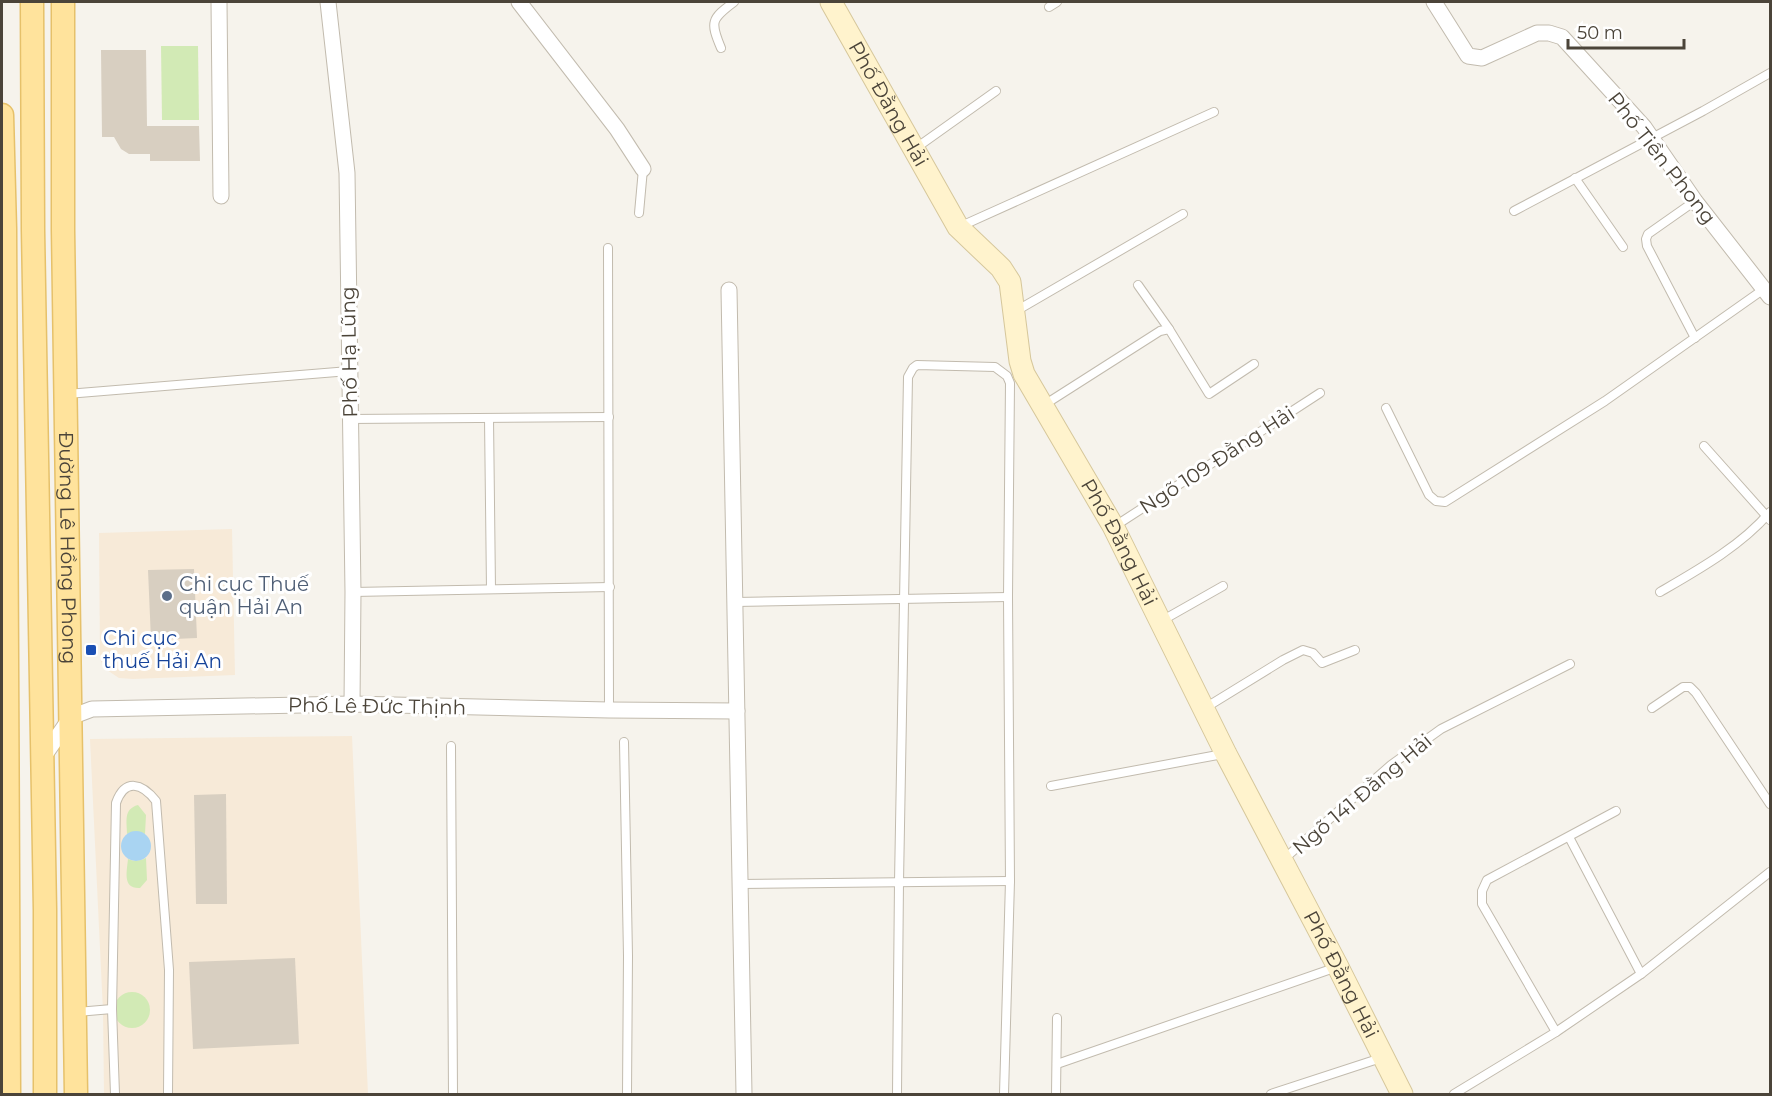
<svg xmlns="http://www.w3.org/2000/svg" width="1772" height="1096" font-family="Montserrat,sans-serif">
	<rect width="100%" height="100%" fill="#f6f3ec"/>
	<!-- commercial -->
	<g fill="#f7ead8">
		<path d="M 232,529 L 235,675 L 133,679 L 119,678 L 104,668 L 100,659 L 99,533 Z"/>
		<path d="M 352,736 L 368,1094 L 104,1094 L 103,1011 L 90,739 Z"/>
	</g>
	<!-- green -->
	<g fill="#d2eab5">
		<path d="M 161,46 L 198,46 L 199,120 L 162,120 Z"/>
		<path d="M 138,805 L 146,815 L 145,834 C 139,831 133,831 127,834 C 127,822 123,809 138,805 Z"/>
		<path d="M 146,858 L 147,880 L 140,888 C 122,889 127,871 128,859 C 134,862 140,861 146,858 Z"/>
		<circle cx="132" cy="1010" r="18"/>
	</g>
	<!-- water -->
	<circle fill="#a9d4f2" cx="136" cy="846" r="15"/>
	<!-- building -->
	<g fill="#d8cfc1">
		<path d="M 101,50 L 146,50 L 147,126 L 199,126 L 200,161 L 150,161 L 150,154 L 129,154 L 121,149 L 114,137 L 102,137 Z"/>
		<path d="M 194,569 L 197,638 L 151,640 L 148,570 Z"/>
		<path d="M 226,794 L 227,904 L 196,904 L 194,795 Z"/>
		<path d="M 295,958 L 299,1044 L 193,1049 L 189,962 Z"/>
	</g>
	<g fill="none" stroke-linecap="round" stroke-linejoin="round">
		<defs>
			<g id="lane">
				<path d="M 1049,7 L 1057,2"/>
				<path d="M 721,48 C 710,22 711,19 734,2"/>
				<path d="M 916,148 L 996,91"/>
				<path d="M 1575,178 L 1623,247"/>
				<path d="M 1695,201 L 1648,234 L 1646,239 L 1647,246 L 1695,338"/>
				<path d="M 1514,211 L 1703,111 L 1770,73"/>
				<path d="M 639,213 L 643,169"/>
				<path d="M 959,227 L 1214,112"/>
				<path d="M 608,248 L 609,710"/>
				<path d="M 1138,285 L 1169,329"/>
				<path d="M 1016,311 L 1183,214"/>
				<path d="M 67,394 L 349,371"/>
				<path d="M 1044,405 L 1160,331 L 1169,329 L 1209,394 L 1254,364"/>
				<path d="M 1386,408 L 1429,495 L 1436,501 L 1445,502 L 1605,401 L 1764,289"/>
				<path d="M 489,418 L 491,589"/>
				<path d="M 349,419 L 609,417"/>
				<path d="M 1704,446 L 1770,520"/>
				<path d="M 1115,526 L 1320,393"/>
				<path d="M 353,592 L 610,587"/>
				<path d="M 1660,592 C 1698,570 1741,546 1770,512"/>
				<path d="M 735,602 L 1008,597"/>
				<path d="M 1163,620 L 1223,586"/>
				<path d="M 1205,708 L 1283,660 L 1303,650 L 1313,653 L 1322,663 L 1355,650"/>
				<path d="M 1652,708 L 1683,687 L 1690,687 L 1696,693 L 1770,804"/>
				<path d="M 624,742 L 628,956 L 627,1094"/>
				<path d="M 451,746 L 453,1094"/>
				<path d="M 1051,786 L 1223,754"/>
				<path d="M 1569,837 L 1641,974"/>
				<path d="M 1284,859 L 1391,765 L 1441,729 L 1570,664"/>
				<path d="M 740,884 L 1010,881"/>
				<path d="M 77,1012 L 112,1009"/>
				<path d="M 1556,1032 L 1482,904 L 1482,891 L 1487,880 L 1616,811"/>
				<path d="M 1057,1064 L 1337,967"/>
				<path d="M 115,1094 L 112,1009 L 116,803 C 125,778 142,783 156,801 L 169,970 L 168,1094"/>
				<path d="M 897,1094 L 899,882 L 908,377 L 913,368 L 917,365 L 995,367 L 1007,376 L 1010,383 L 1008,597 L 1010,881 L 1004,1094"/>
				<path d="M 1056,1094 L 1057,1018"/>
				<path d="M 1271,1094 L 1381,1058"/>
				<path d="M 1454,1094 L 1556,1032 L 1641,974 L 1770,872"/>
			</g>
			<g id="street">
				<path d="M 219,2 L 221,196"/>
				<path d="M 328,2 L 347,173 L 353,592 L 352,704"/>
				<path d="M 519,2 L 617,129 L 643,169"/>
				<path d="M 1434,2 L 1468,56 L 1482,58 L 1537,33 L 1549,33 L 1562,37 L 1644,127 L 1695,201 L 1770,297"/>
				<path d="M 729,290 L 744,1094"/>
				<path d="M 42,759 L 71,717 L 92,709 L 352,704 L 609,710 L 737,711"/>
			</g>
			<g id="secondary">
				<path id="s1" d="M 831,2 L 958,227 L 1001,268 L 1010,282 L 1020,361 L 1024,374 L 1113,526 L 1226,754 L 1338,967 L 1402,1094"/>
			</g>
			<g id="primary">
				<path d="M 32,2 L 33,230 L 45,910 L 45,1094"/>
				<path id="s2" d="M 63,2 L 63,230 L 76,1094"/>
				<path d="M 2,115 L 5,229 L 9,1094"/>
			</g>
		</defs>
		<!-- lane casing -->
		<use href="#lane" stroke="#c2bbae" stroke-width="10"/>
		<!-- street casing -->
		<use href="#street" stroke="#c2bbae" stroke-width="17"/>
		<!-- secondary casing -->
		<use href="#secondary" stroke="#d6c79b" stroke-width="23"/>
		<!-- primary casing -->
		<use href="#primary" stroke="#e6c16a" stroke-width="25"/>
		<!-- lane -->
		<use href="#lane" stroke="#fff" stroke-width="8"/>
		<!-- street -->
		<use href="#street" stroke="#fff" stroke-width="15"/>
		<!-- secondary -->
		<use href="#secondary" stroke="#fff3cd" stroke-width="21"/>
		<!-- primary -->
		<use href="#primary" stroke="#ffe39c" stroke-width="22"/>
	</g>
	<!-- markers -->
	<circle fill="#5c6f8a" stroke="#fff" stroke-width="2" cx="167" cy="596" r="6"/>
	<rect fill="#1a4fb4" stroke="#fff" stroke-width="2" x="85" y="644" width="12" height="12" rx="3"/>
	<g text-anchor="middle" stroke-width="6" stroke-linejoin="round" paint-order="stroke">
		<!-- street labels -->
		<g font-size="20" fill="#4b4439" stroke="#fff">
			<text dy="7" stroke="none"><textPath href="#s1" startOffset="117">Phố Đằng Hải</textPath></text>
			<text transform="translate(1662 158) rotate(52)" y="7">Phố Tiền Phong</text>
			<text transform="translate(349 352) rotate(-91)" y="7">Phố Hạ Lũng</text>
			<text transform="translate(1217 460) rotate(-33)" y="7">Ngõ 109 Đằng Hải</text>
			<text dy="7" stroke="none"><textPath href="#s1" startOffset="621">Phố Đằng Hải</textPath></text>
			<text dy="7" stroke="none"><textPath href="#s2" startOffset="546">Đường Lê Hồng Phong</textPath></text>
			<text transform="translate(377 706) rotate(1)" y="7">Phố Lê Đức Thịnh</text>
			<text transform="translate(1362 794) rotate(-40)" y="7">Ngõ 141 Đằng Hải</text>
			<text dy="7" stroke="none"><textPath href="#s1" startOffset="1107">Phố Đằng Hải</textPath></text>
		</g>
		<!-- service labels -->
		<g font-size="20" fill="#4e5e75" stroke="#fff" text-anchor="start">
			<text x="179" y="591">Chi cục Thuế<tspan x="179" dy="23">quận Hải An</tspan></text>
		</g>
		<!-- transit labels -->
		<g font-size="20" fill="#164399" stroke="#fff" text-anchor="start">
			<text x="103" y="645">Chi cục<tspan x="103" dy="23">thuế Hải An</tspan></text>
		</g>
	</g>
	<!-- border -->
	<rect width="1772" height="1096" fill="none" stroke="#4b4439" stroke-width="6"/>
	<!-- scale -->
	<path d="M1568 39v9h116v-9" fill="none" stroke="#4b4439" stroke-width="3"/>
	<text x="1577" y="39" font-size="18" fill="#4b4439" stroke="#ffffff" stroke-width="4.5" paint-order="stroke">50 m</text>
</svg>
